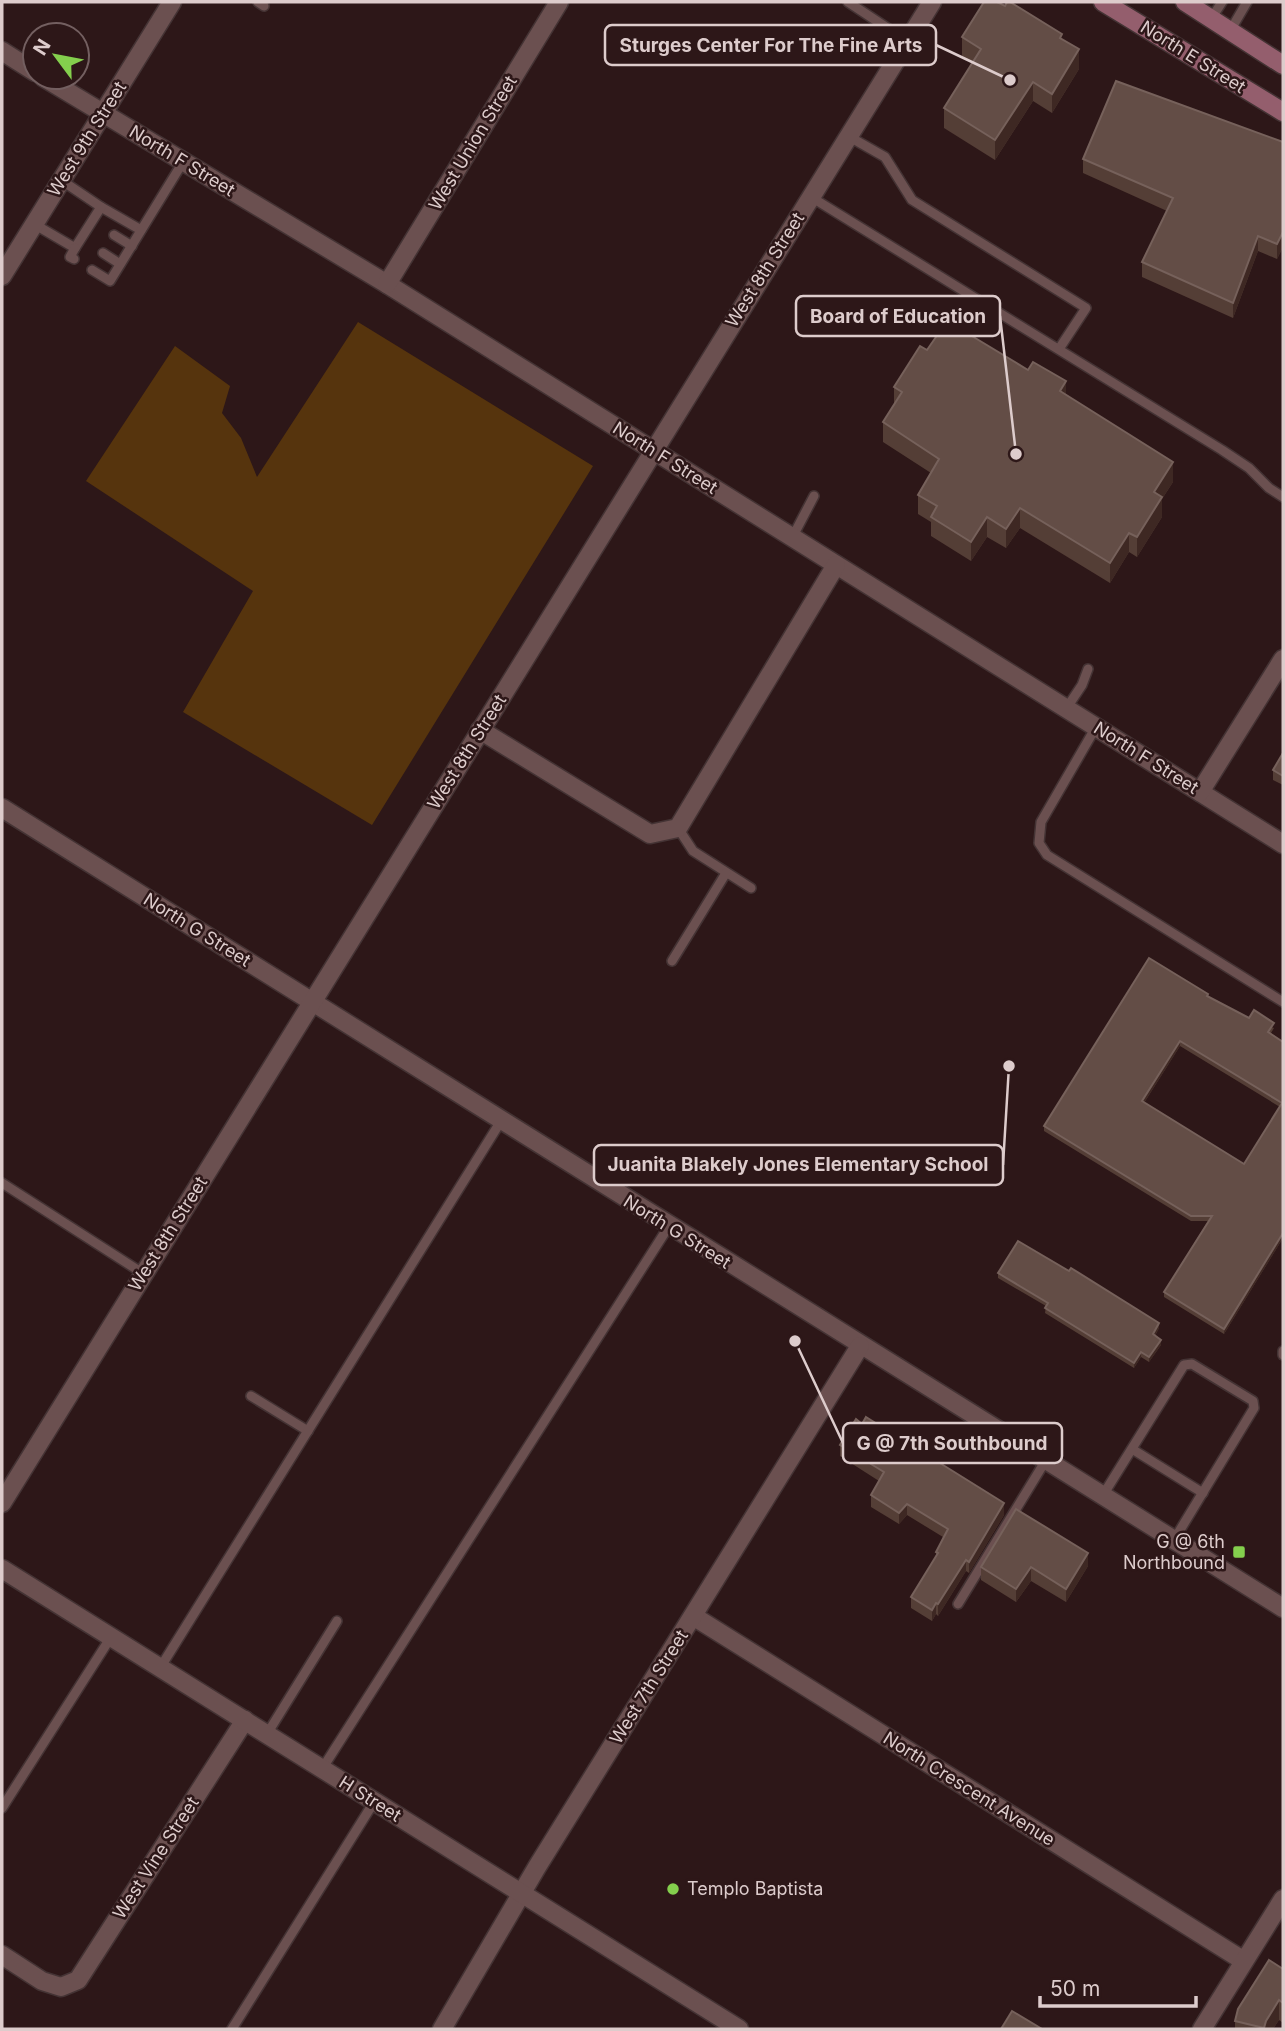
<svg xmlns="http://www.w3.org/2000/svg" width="1285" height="2031" font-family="Inter,sans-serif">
	<rect width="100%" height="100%" fill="#2d1718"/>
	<!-- green -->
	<path fill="#56340d" d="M 358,322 L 593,466 L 372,825 L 183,712 L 253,591 L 86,481 L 175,346 L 230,386 L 222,413 L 241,438 L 257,477 Z"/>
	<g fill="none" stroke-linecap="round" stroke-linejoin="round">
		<defs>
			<g id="service">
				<path d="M 258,2 L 264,6"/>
				<path d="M 848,2 L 907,41"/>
				<path d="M 1211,19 L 1222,2"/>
				<path d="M 1230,31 L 1247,2"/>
				<path d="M 848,136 L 885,157 L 912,200 L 1086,308 L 1059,349"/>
				<path d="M 811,197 L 1222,450 L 1249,468 L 1269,488 L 1283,497"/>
				<path d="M 101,207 L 141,230"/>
				<path d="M 34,224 L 75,248 L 101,207 L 61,180"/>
				<path d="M 114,235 L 132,246"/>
				<path d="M 103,253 L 120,264"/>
				<path d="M 74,259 L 70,257 L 75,248"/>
				<path d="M 92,270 L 110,281 L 183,162"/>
				<path d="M 792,538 L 814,496"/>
				<path d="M 1066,709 L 1082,685 L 1088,669"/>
				<path d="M 1096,727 L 1041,822 L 1039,843 L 1047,855 L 1283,1002"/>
				<path d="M 678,828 L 693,851 L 751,888"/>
				<path d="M 672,961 L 726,873"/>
				<path d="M 2,1183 L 144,1274"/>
				<path d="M 1283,1351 L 1283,1355"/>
				<path d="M 251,1396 L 308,1431"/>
				<path d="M 1132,1449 L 1203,1493"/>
				<path d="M 1103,1495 L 1184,1365 L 1192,1364 L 1253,1401 L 1254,1408 L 1174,1540"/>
				<path d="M 958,1604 L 1046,1460"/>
				<path d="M 160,1668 L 501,1121"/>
				<path d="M 267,1734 L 337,1621"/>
				<path d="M 322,1769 L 669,1226"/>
				<path d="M 2,1808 L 111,1637"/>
				<path d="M 232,2029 L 374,1802"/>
			</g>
			<g id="minor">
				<path d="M 2,51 L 35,72"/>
				<path d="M 43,77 L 387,284 L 1283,844"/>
				<path d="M 387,284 L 559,2"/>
				<path d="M 480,730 L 650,834 L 678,828 L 836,565"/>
				<path d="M 1200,792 L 1283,659"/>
				<path d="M 2,808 L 1283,1608"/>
				<path d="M 2,1503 L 932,2"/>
				<path d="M 693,1616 L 1244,1961"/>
				<path d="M 2,1955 L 42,1981 L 61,1987 L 78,1980 L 245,1720"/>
				<path d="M 442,2029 L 537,1867 L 860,1346"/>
			</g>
			<g id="tertiary">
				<path d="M 2,276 L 172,2"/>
				<path d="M 2,1569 L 739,2029"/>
				<path d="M 1202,2029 L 1283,1899"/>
			</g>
			<g id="secondary">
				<path d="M 1103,2 L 1283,112"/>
				<path d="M 1185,2 L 1283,65"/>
			</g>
		</defs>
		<!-- service casing -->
		<use href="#service" stroke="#443334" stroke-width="12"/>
		<!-- minor casing -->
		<use href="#minor" stroke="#443334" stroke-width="21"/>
		<!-- tertiary casing -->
		<use href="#tertiary" stroke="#443334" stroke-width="21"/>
		<!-- secondary casing -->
		<use href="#secondary" stroke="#443334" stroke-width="21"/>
		<!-- service -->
		<use href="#service" stroke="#6b5050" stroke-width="9"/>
		<!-- minor -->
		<use href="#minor" stroke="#6b5050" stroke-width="18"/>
		<!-- tertiary -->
		<use href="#tertiary" stroke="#6b5050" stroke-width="18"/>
		<!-- secondary -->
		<use href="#secondary" stroke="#945e6d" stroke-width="18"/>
	</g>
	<!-- wall -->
	<g fill="#543e36" fill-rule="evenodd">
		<path d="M 962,37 L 1062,39 L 1079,69 L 1052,113 L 1033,101 L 995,160 L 944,128 L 944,108 L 972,63 L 962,56 Z"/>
		<path d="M 1283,142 L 1283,247 L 1277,259 L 1258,251 L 1233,318 L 1142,277 L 1142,262 L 1167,211 L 1083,173 L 1083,159 Z"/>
		<path d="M 927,350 L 1066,394 L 1173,482 L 1162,499 L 1162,517 L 1137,557 L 1129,552 L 1110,583 L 1020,528 L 1006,548 L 987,537 L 971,561 L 931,536 L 931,522 L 918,514 L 918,495 L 931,473 L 883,442 L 883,422 L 894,405 L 894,387 Z"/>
		<path d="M 1283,753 L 1283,785 L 1273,780 L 1273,770 Z"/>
		<path d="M 1208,996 L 1249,1018 L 1274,1028 L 1271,1033 L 1283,1042 L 1283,1238 L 1224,1334 L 1164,1297 L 1164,1292 L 1208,1221 L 1191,1221 L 1044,1131 L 1044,1126 ZM 1180,1046 L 1280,1107 L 1244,1164 L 1144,1103 Z"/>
		<path d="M 998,1273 L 1159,1328 L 1155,1336 L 1161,1345 L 1149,1362 L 1141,1357 L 1134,1368 L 1045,1313 L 1046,1306 L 998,1278 Z"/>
		<path d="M 840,1445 L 1004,1515 L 969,1573 L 966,1571 L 938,1616 L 936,1614 L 932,1621 L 911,1608 L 911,1597 L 936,1556 L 936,1552 L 943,1537 L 907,1515 L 899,1524 L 871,1507 L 871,1495 L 879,1481 L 840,1456 Z"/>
		<path d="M 1088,1566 L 1066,1602 L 1031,1581 L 1016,1602 L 981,1580 L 981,1567 Z"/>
		<path d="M 1283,1969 L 1283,2023 L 1279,2020 L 1273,2029 L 1235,2029 L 1235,2021 Z"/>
	</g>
	<!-- shaded-wall -->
	<g fill="#3e2823">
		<path d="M 1079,49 L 1079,69 L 1052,113 L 1052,94 Z"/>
		<path d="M 1033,82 L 1033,101 L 995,160 L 995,140 Z"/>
		<path d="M 1283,232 L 1283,247 L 1277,259 L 1277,244 Z"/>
		<path d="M 1258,236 L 1258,251 L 1233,318 L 1233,303 Z"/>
		<path d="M 1066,381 L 1066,401 L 1060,391 Z"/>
		<path d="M 1173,462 L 1173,482 L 1162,499 L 1162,517 L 1137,557 L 1137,537 L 1154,492 Z"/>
		<path d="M 1020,508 L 1020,528 L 1006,548 L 1006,529 Z"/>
		<path d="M 987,517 L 987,537 L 971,561 L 971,542 Z"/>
		<path d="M 1129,533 L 1129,552 L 1110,583 L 1110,563 Z"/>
		<path d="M 1180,1041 L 1180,1046 L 1142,1106 L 1142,1101 Z"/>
		<path d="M 1283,1233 L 1283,1238 L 1224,1334 L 1224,1329 Z"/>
		<path d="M 1159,1323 L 1159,1328 L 1153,1339 L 1153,1334 Z"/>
		<path d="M 1161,1340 L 1161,1345 L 1149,1362 L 1149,1357 Z"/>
		<path d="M 1141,1352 L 1141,1357 L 1134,1368 L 1134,1363 Z"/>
		<path d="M 1004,1503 L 1004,1515 L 969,1573 L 969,1562 Z"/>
		<path d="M 907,1504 L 907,1515 L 899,1524 L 899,1513 Z"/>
		<path d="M 1088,1553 L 1088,1566 L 1066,1602 L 1066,1589 Z"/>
		<path d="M 966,1560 L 966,1571 L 938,1616 L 938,1604 Z"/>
		<path d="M 1031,1567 L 1031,1581 L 1016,1602 L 1016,1589 Z"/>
		<path d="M 936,1603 L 936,1614 L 932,1621 L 932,1610 Z"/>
		<path d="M 1279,2000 L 1279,2020 L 1273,2029 L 1264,2029 L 1266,2021 Z"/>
	</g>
	<!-- building -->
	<g fill="#634d46" stroke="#76615b" stroke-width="2" fill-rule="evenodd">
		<path d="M 984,2 L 997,2 L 1005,6 L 1007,2 L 1010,2 L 1062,34 L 1060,38 L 1079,49 L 1052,94 L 1033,82 L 995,140 L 944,108 L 981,49 L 962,37 Z"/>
		<path d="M 1116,81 L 1283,142 L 1283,232 L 1277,244 L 1258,236 L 1233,303 L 1142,262 L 1173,198 L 1083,159 Z"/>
		<path d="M 947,321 L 1028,370 L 1033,362 L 1066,381 L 1060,391 L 1173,462 L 1154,492 L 1162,497 L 1137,537 L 1129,533 L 1110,563 L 1020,508 L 1006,529 L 987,517 L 971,542 L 931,517 L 937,506 L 918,495 L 939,459 L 883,422 L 902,392 L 894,387 L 920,346 L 927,350 Z"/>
		<path d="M 1283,753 L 1283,776 L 1273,770 Z"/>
		<path d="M 1149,958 L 1208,994 L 1207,996 L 1249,1018 L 1254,1010 L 1274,1023 L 1268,1032 L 1283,1042 L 1283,1233 L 1224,1329 L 1164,1292 L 1212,1216 L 1191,1216 L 1044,1126 ZM 1180,1041 L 1282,1103 L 1244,1164 L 1142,1101 Z"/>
		<path d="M 1018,1241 L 1069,1271 L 1071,1268 L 1159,1323 L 1153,1334 L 1161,1340 L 1149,1357 L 1141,1352 L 1134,1363 L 1045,1308 L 1048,1303 L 998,1273 Z"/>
		<path d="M 866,1417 L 1004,1503 L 969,1562 L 966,1560 L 938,1604 L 936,1603 L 932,1610 L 911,1597 L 938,1553 L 936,1552 L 948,1529 L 907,1504 L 899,1513 L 871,1495 L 884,1472 L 840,1445 L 856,1419 L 862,1424 Z"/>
		<path d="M 1016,1509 L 1088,1553 L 1066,1589 L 1031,1567 L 1016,1589 L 981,1567 Z"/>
		<path d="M 1269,1960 L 1283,1969 L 1283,2003 L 1279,2000 L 1266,2021 L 1264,2028 L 1235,2021 L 1238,2009 Z"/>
		<path d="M 1012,2011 L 1042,2029 L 1001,2029 Z"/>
	</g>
	<!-- markers -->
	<g fill="#84cf4d" stroke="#2d1718" stroke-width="2.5">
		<rect x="1232" y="1545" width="14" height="14" rx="3.5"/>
		<circle cx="673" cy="1889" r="7"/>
	</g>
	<g text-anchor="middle" stroke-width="5" stroke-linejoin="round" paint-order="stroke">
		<!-- street labels -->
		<g font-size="18" fill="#dcc" stroke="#2d1718">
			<text transform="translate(1193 57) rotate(32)" y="6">North E Street</text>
			<text transform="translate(87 139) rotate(-58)" y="6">West 9th Street</text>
			<text transform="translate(473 143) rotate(-59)" y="6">West Union Street</text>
			<text transform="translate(182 161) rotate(31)" y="6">North F Street</text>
			<text transform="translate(765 270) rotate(-58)" y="6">West 8th Street</text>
			<text transform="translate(665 458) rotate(32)" y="6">North F Street</text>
			<text transform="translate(467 752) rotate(-58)" y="6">West 8th Street</text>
			<text transform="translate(1146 758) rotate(32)" y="6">North F Street</text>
			<text transform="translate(197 930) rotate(32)" y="6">North G Street</text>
			<text transform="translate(677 1232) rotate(32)" y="6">North G Street</text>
			<text transform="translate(168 1234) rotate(-58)" y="6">West 8th Street</text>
			<text transform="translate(649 1687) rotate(-58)" y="6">West 7th Street</text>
			<text transform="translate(969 1789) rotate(32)" y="6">North Crescent Avenue</text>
			<text transform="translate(370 1799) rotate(32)" y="6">H Street</text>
			<text transform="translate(156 1858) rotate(-57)" y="6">West Vine Street</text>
		</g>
		<!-- poi labels -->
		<g font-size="18" fill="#dcc" stroke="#2d1718" text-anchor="end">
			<text x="1225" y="1548">G @ 6th<tspan x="1225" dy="21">Northbound</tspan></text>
			<text x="687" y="1895" text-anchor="start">Templo Baptista</text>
		</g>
	</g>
	<!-- callouts -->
	<path fill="none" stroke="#dcc" stroke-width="2.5" d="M1010 80L936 45M1016 454L1000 316M1009 1066L1003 1165M795 1341L843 1443"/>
	<g fill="#dcc" stroke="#2d1718" stroke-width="2.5">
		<circle cx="1010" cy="80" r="7"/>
		<circle cx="1016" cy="454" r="7"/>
		<circle cx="1009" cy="1066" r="7"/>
		<circle cx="795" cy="1341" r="7"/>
	</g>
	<g fill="#2d1718" stroke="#dcc" stroke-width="2.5">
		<rect x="605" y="25" width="331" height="40" rx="7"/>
		<rect x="796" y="296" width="204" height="40" rx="7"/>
		<rect x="594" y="1145" width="409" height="40" rx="7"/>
		<rect x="843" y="1423" width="219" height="40" rx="7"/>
	</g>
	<g font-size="19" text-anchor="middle" font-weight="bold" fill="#dcc">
		<text x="771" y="52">Sturges Center For The Fine Arts</text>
		<text x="898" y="323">Board of Education</text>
		<text x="798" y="1171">Juanita Blakely Jones Elementary School</text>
		<text x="952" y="1450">G @ 7th Southbound</text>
	</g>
	<!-- border -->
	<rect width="1285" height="2031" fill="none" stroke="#ddcccc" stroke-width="7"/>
	<!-- north arrow -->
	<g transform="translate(56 56) rotate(302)"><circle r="33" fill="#2d1718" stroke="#735f60" stroke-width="2"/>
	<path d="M0-5L12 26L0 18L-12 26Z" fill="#84cf4d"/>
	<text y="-10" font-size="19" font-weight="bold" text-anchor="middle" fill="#ddcccc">N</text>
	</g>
	<!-- scale -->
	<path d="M1040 1996v10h156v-10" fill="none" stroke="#ddcccc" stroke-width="3.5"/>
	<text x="1050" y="1996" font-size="21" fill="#ddcccc" stroke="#2d1718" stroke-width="5" paint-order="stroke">50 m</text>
</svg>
